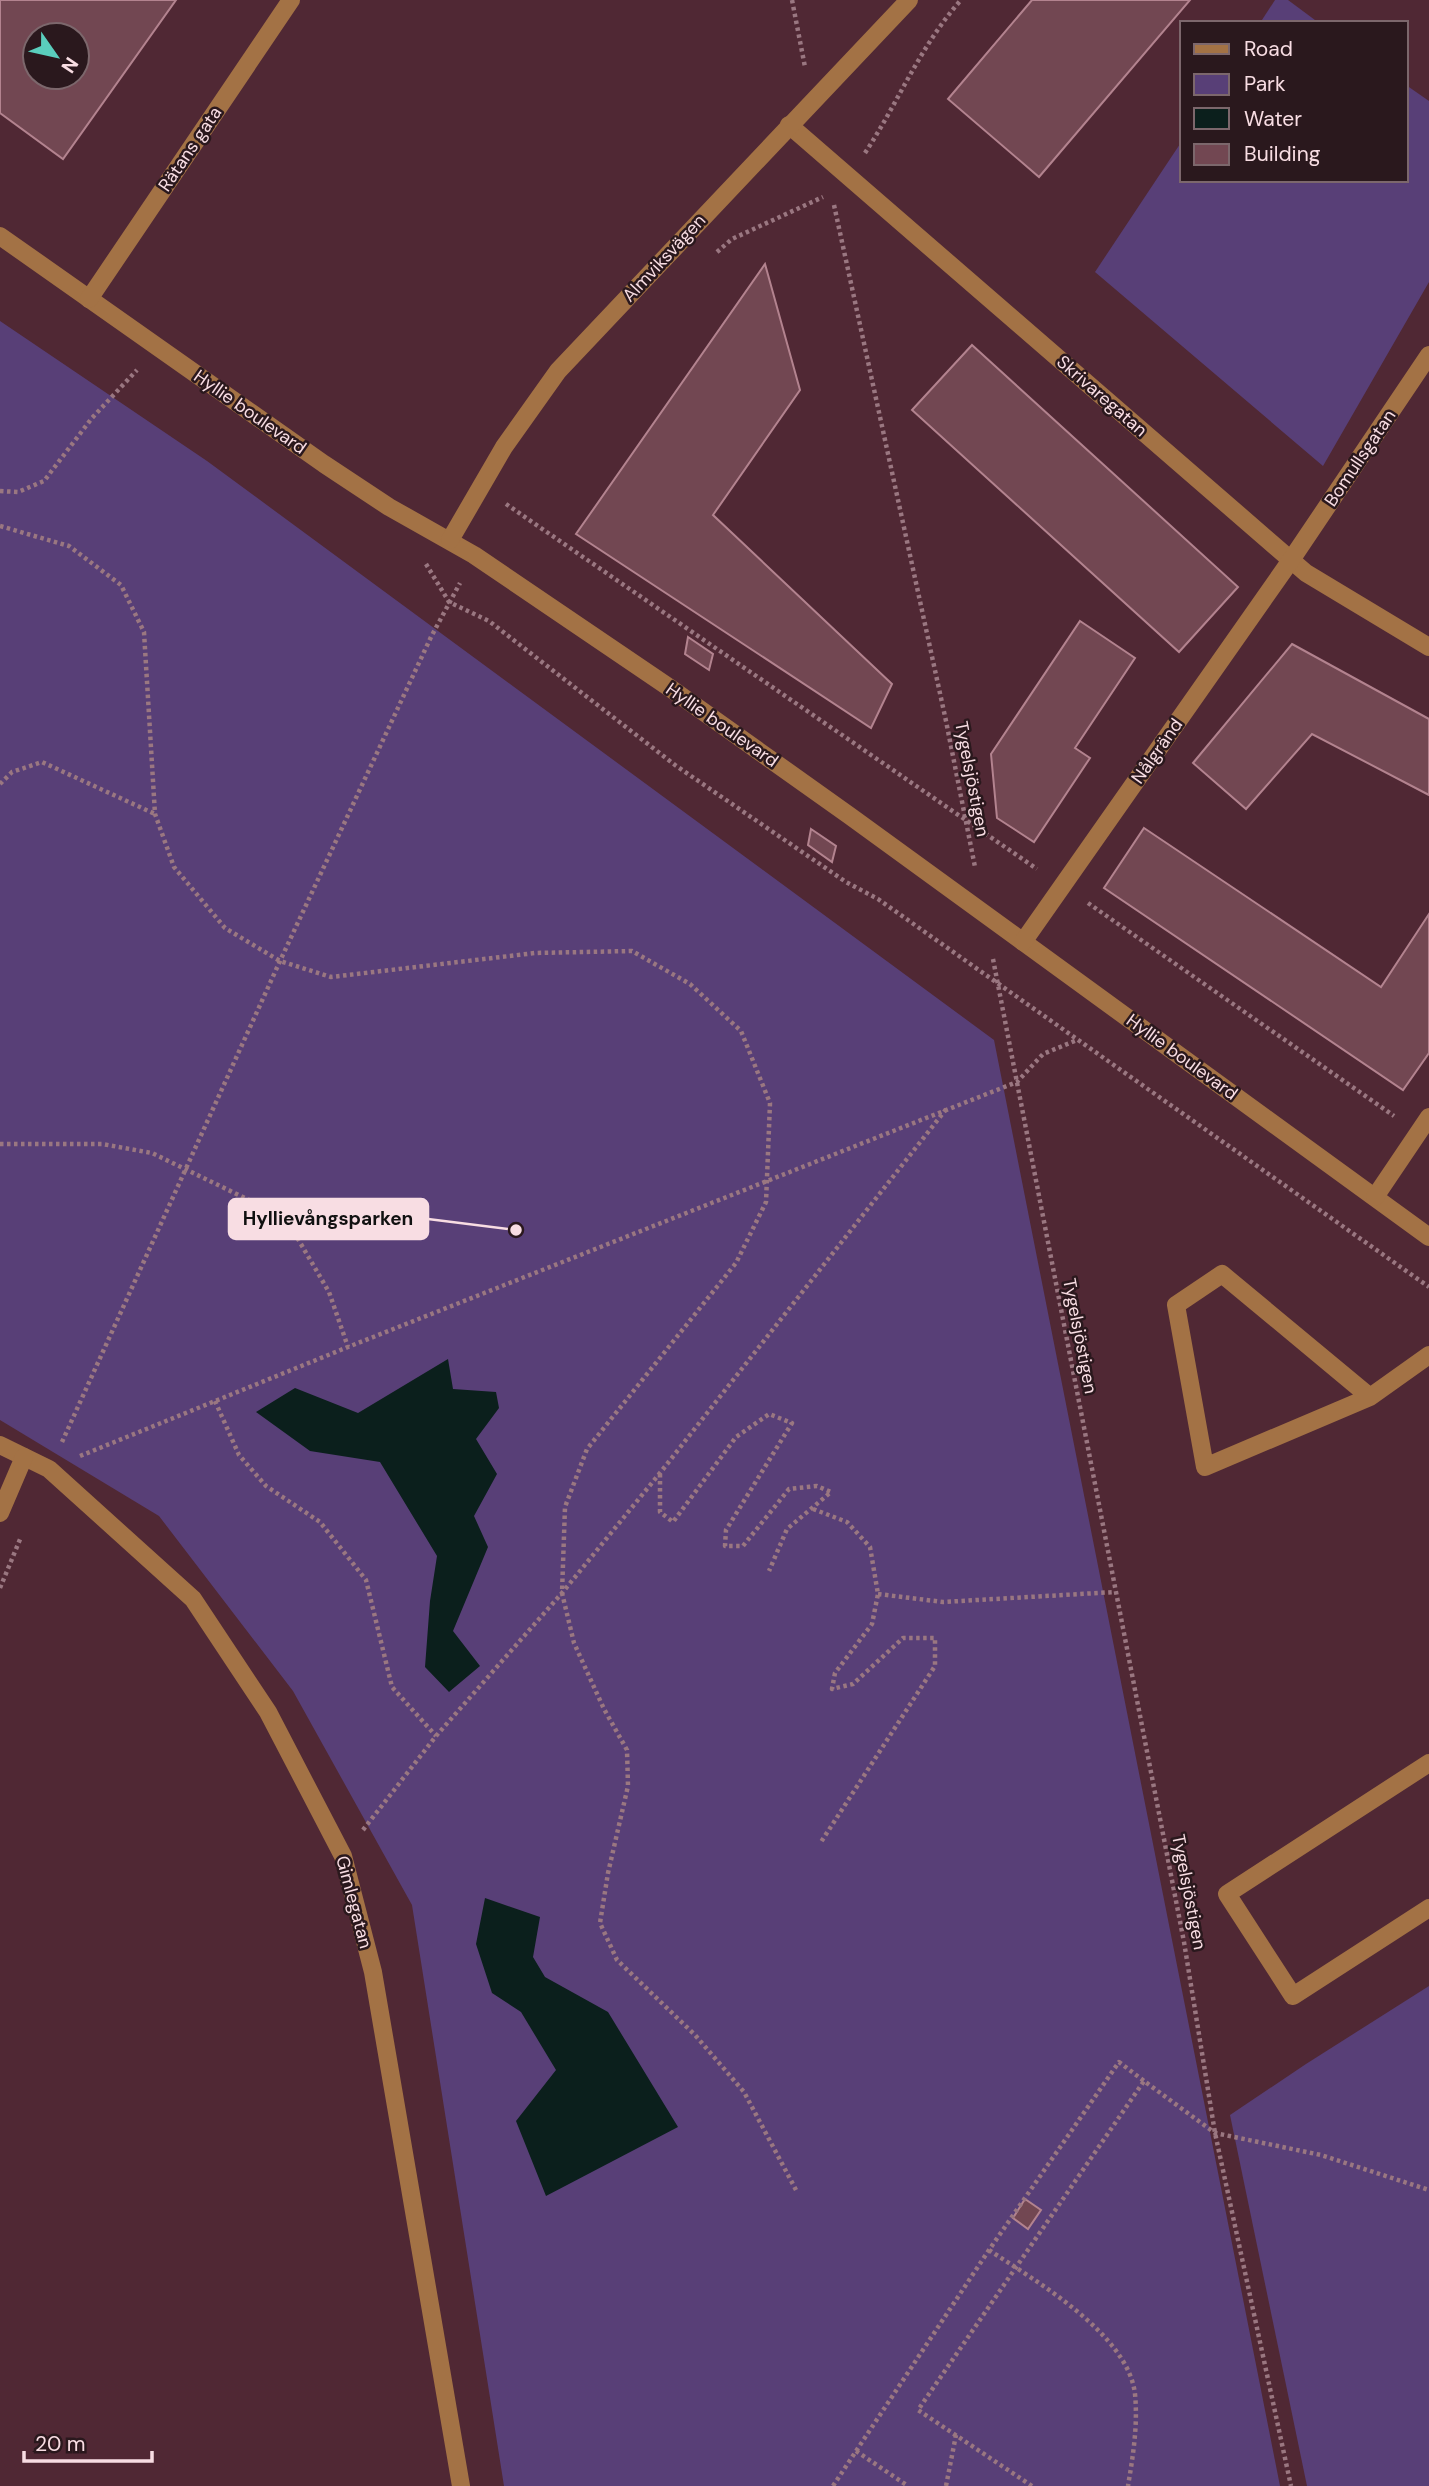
<svg xmlns="http://www.w3.org/2000/svg" width="1429" height="2486" font-family="'DM Sans',sans-serif">
	<rect width="100%" height="100%" fill="#502834"/>
	<!-- green -->
	<g fill="#583f77">
		<path d="M 1275,0 L 1288,0 L 1319,23 L 1260,23 Z"/>
		<path d="M 1406,85 L 1429,101 L 1429,282 L 1323,466 L 1095,272 L 1182,141 L 1182,180 L 1406,180 Z"/>
		<path d="M 0,321 L 207,461 L 994,1040 L 1280,2486 L 504,2486 L 412,1905 L 293,1691 L 159,1516 L 0,1420 Z"/>
		<path d="M 1429,1986 L 1429,2486 L 1307,2486 L 1230,2115 L 1306,2064 Z"/>
	</g>
	<!-- water -->
	<g fill="#0b1f1c">
		<path d="M 448,1359 L 453,1389 L 496,1392 L 499,1408 L 476,1439 L 497,1474 L 474,1516 L 488,1547 L 453,1631 L 480,1666 L 449,1692 L 425,1667 L 430,1601 L 437,1556 L 380,1462 L 310,1451 L 256,1412 L 295,1388 L 358,1413 Z"/>
		<path d="M 485,1898 L 540,1917 L 533,1957 L 545,1977 L 608,2012 L 678,2127 L 546,2196 L 516,2121 L 556,2070 L 521,2012 L 492,1993 L 476,1944 Z"/>
	</g>
	<!-- building -->
	<g fill="#724752" stroke="#b3838f" stroke-width="2" fill-rule="evenodd">
		<path d="M 0,0 L 176,0 L 63,159 L 0,113 ZM 35,35 L 77,35 L 77,77 L 35,77 Z"/>
		<path d="M 1032,0 L 1190,0 L 1039,177 L 948,99 Z"/>
		<path d="M 765,264 L 800,390 L 713,515 L 892,684 L 871,728 L 576,534 Z"/>
		<path d="M 972,345 L 1238,587 L 1179,652 L 912,410 Z"/>
		<path d="M 1080,621 L 1135,658 L 1075,748 L 1090,758 L 1034,842 L 997,818 L 991,754 Z"/>
		<path d="M 688,637 L 713,654 L 709,670 L 685,654 Z"/>
		<path d="M 1292,644 L 1429,719 L 1429,795 L 1312,734 L 1246,809 L 1193,763 Z"/>
		<path d="M 1144,828 L 1381,987 L 1429,914 L 1429,1053 L 1403,1090 L 1104,888 Z"/>
		<path d="M 811,829 L 836,846 L 832,862 L 808,845 Z"/>
		<path d="M 1025,2199 L 1041,2210 L 1028,2229 L 1013,2218 Z"/>
	</g>
	<g fill="none" stroke-linecap="round" stroke-linejoin="round">
		<!-- path -->
		<g stroke="#9a7781" stroke-width="4.5" stroke-dasharray="3.5 3.5" stroke-linecap="butt">
			<path d="M 792,0 L 805,67"/>
			<path d="M 865,153 C 898,103 920,46 961,0"/>
			<path d="M 834,205 L 946,721 L 975,867"/>
			<path d="M 717,252 L 732,239 L 823,197"/>
			<path d="M 0,491 L 18,492 L 44,481 L 92,418 L 137,370"/>
			<path d="M 506,504 L 1037,869"/>
			<path d="M 0,526 L 69,546 L 121,585 L 144,632 L 155,814 L 174,867 L 225,928 L 280,961 L 331,977 L 535,953 L 632,951 L 690,984 L 741,1031 L 770,1103 L 766,1202 L 736,1263 L 587,1449 L 565,1507 L 562,1593 L 574,1643 L 604,1709 L 627,1750 L 628,1786 L 608,1873 L 600,1923 L 617,1960 L 695,2035 L 744,2092 L 796,2190"/>
			<path d="M 426,564 L 449,602 L 489,621 L 675,765 L 846,882 L 878,899 L 1429,1287"/>
			<path d="M 0,784 L 12,772 L 42,762 L 155,814"/>
			<path d="M 1088,903 L 1394,1116"/>
			<path d="M 993,959 L 1184,1942 L 1215,2133 L 1291,2486"/>
			<path d="M 0,1144 L 102,1144 L 152,1153 L 249,1200 L 298,1239 L 329,1292 L 348,1347"/>
			<path d="M 215,1401 L 239,1455 L 266,1486 L 320,1522 L 366,1580 L 392,1687 L 436,1736"/>
			<path d="M 62,1442 L 280,961 L 431,637 L 460,583"/>
			<path d="M 80,1456 L 348,1347 L 1017,1082 L 1043,1054 L 1077,1040"/>
			<path d="M 660,1474 L 660,1512 L 673,1522 L 736,1437 L 769,1414 L 792,1423 L 726,1530 L 725,1546 L 743,1546 L 789,1489 L 817,1486 L 831,1492 L 787,1529 L 769,1571"/>
			<path d="M 813,1509 L 847,1522 L 870,1547 L 878,1594 L 872,1624 L 835,1673 L 832,1689 L 853,1684 L 903,1638 L 935,1638 L 935,1666 L 821,1842"/>
			<path d="M 0,1588 L 21,1537"/>
			<path d="M 878,1594 L 943,1602 L 1115,1592"/>
			<path d="M 363,1830 L 436,1736 L 562,1593 L 660,1473 L 947,1108"/>
			<path d="M 989,2250 C 1037,2282 1128,2334 1135,2394 C 1138,2425 1133,2456 1128,2486"/>
			<path d="M 856,2451 L 908,2486"/>
			<path d="M 833,2486 L 989,2250 L 1119,2062 L 1144,2081"/>
			<path d="M 946,2486 L 956,2435"/>
			<path d="M 1032,2486 L 918,2410 L 1144,2081 L 1215,2133 L 1321,2155 L 1429,2190"/>
		</g>
		<!-- minor -->
		<g stroke="#a37245" stroke-width="18">
			<path d="M 789,125 L 1306,573 L 1429,647"/>
			<path d="M 0,236 L 324,464 L 389,507 L 474,555 L 670,688 L 850,816 L 1429,1237"/>
			<path d="M 89,299 L 291,0"/>
			<path d="M 450,540 L 504,447 L 558,371 L 909,0"/>
			<path d="M 1023,942 L 1291,560 L 1429,355"/>
			<path d="M 1375,1197 L 1429,1117"/>
			<path d="M 1370,1397 L 1222,1274 L 1176,1305 L 1205,1467 L 1370,1397 L 1429,1355"/>
			<path d="M 0,1445 L 49,1469 L 193,1599 L 268,1712 L 343,1856 L 373,1972 L 461,2486"/>
			<path d="M 0,1513 L 24,1457"/>
			<path d="M 1429,1763 L 1227,1894 L 1293,1996 L 1429,1908"/>
		</g>
	</g>
	<g text-anchor="middle" stroke-width="5" stroke-linejoin="round" paint-order="stroke">
		<!-- street labels -->
		<g font-size="18" fill="#f8dde3" stroke="#2a181d">
			<text transform="translate(190 149) rotate(-56)" y="6">Rätans gata</text>
			<text transform="translate(664 258) rotate(-47)" y="6">Almviksvägen</text>
			<text transform="translate(1102 396) rotate(41)" y="6">Skrivaregatan</text>
			<text transform="translate(250 412) rotate(35)" y="6">Hyllie boulevard</text>
			<text transform="translate(1360 458) rotate(-56)" y="6">Bomullsgatan</text>
			<text transform="translate(722 725) rotate(35)" y="6">Hyllie boulevard</text>
			<text transform="translate(1157 751) rotate(-55)" y="6">Nålgränd</text>
			<text transform="translate(972 779) rotate(79)" y="6">Tygelsjöstigen</text>
			<text transform="translate(1182 1057) rotate(36)" y="6">Hyllie boulevard</text>
			<text transform="translate(1080 1336) rotate(79)" y="6">Tygelsjöstigen</text>
			<text transform="translate(1189 1892) rotate(79)" y="6">Tygelsjöstigen</text>
			<text transform="translate(354 1902) rotate(75)" y="6">Gimlegatan</text>
		</g>
	</g>
	<!-- callouts -->
	<path fill="none" stroke="#f8dde3" stroke-width="2.5" d="M516 1230L428 1219"/>
	<circle fill="#f8dde3" stroke="#2a181d" stroke-width="2.5" cx="516" cy="1230" r="7"/>
	<rect fill="#f8dde3" stroke="#f8dde3" stroke-width="2.5" x="229" y="1199" width="199" height="40" rx="7"/>
	<g font-size="19" text-anchor="middle" font-weight="bold" fill="#111">
		<text x="328" y="1225">Hyllievångsparken</text>
	</g>
	<!-- legend -->
	<rect x="1180" y="21" width="228" height="161" fill="#2a181d" stroke="#7c676c" stroke-width="2"/>
	<rect x="1194" y="44" width="35" height="10" fill="#a37245" stroke="#7c676c" stroke-width="2"/>
	<text x="1244" y="56" font-size="21" fill="#f8dde3">Road</text>
	<rect x="1194" y="74" width="35" height="21" fill="#583f77" stroke="#7c676c" stroke-width="2"/>
	<text x="1244" y="91" font-size="21" fill="#f8dde3">Park</text>
	<rect x="1194" y="108" width="35" height="21" fill="#0b1f1c" stroke="#7c676c" stroke-width="2"/>
	<text x="1244" y="126" font-size="21" fill="#f8dde3">Water</text>
	<rect x="1194" y="144" width="35" height="21" fill="#724752" stroke="#7c676c" stroke-width="2"/>
	<text x="1244" y="161" font-size="21" fill="#f8dde3">Building</text>
	<!-- north arrow -->
	<g transform="translate(56 56) rotate(124)"><circle r="33" fill="#2a181d" stroke="#7c676c" stroke-width="2"/>
	<path d="M0-5L12 26L0 18L-12 26Z" fill="#5acebd"/>
	<text y="-10" font-size="19" font-weight="bold" text-anchor="middle" fill="#f8dde3">N</text>
	</g>
	<!-- scale -->
	<path d="M24 2451v10h128v-10" fill="none" stroke="#f8dde3" stroke-width="3.5"/>
	<text x="35" y="2451" font-size="21" fill="#f8dde3" stroke="#2a181d" stroke-width="5" paint-order="stroke">20 m</text>
</svg>
